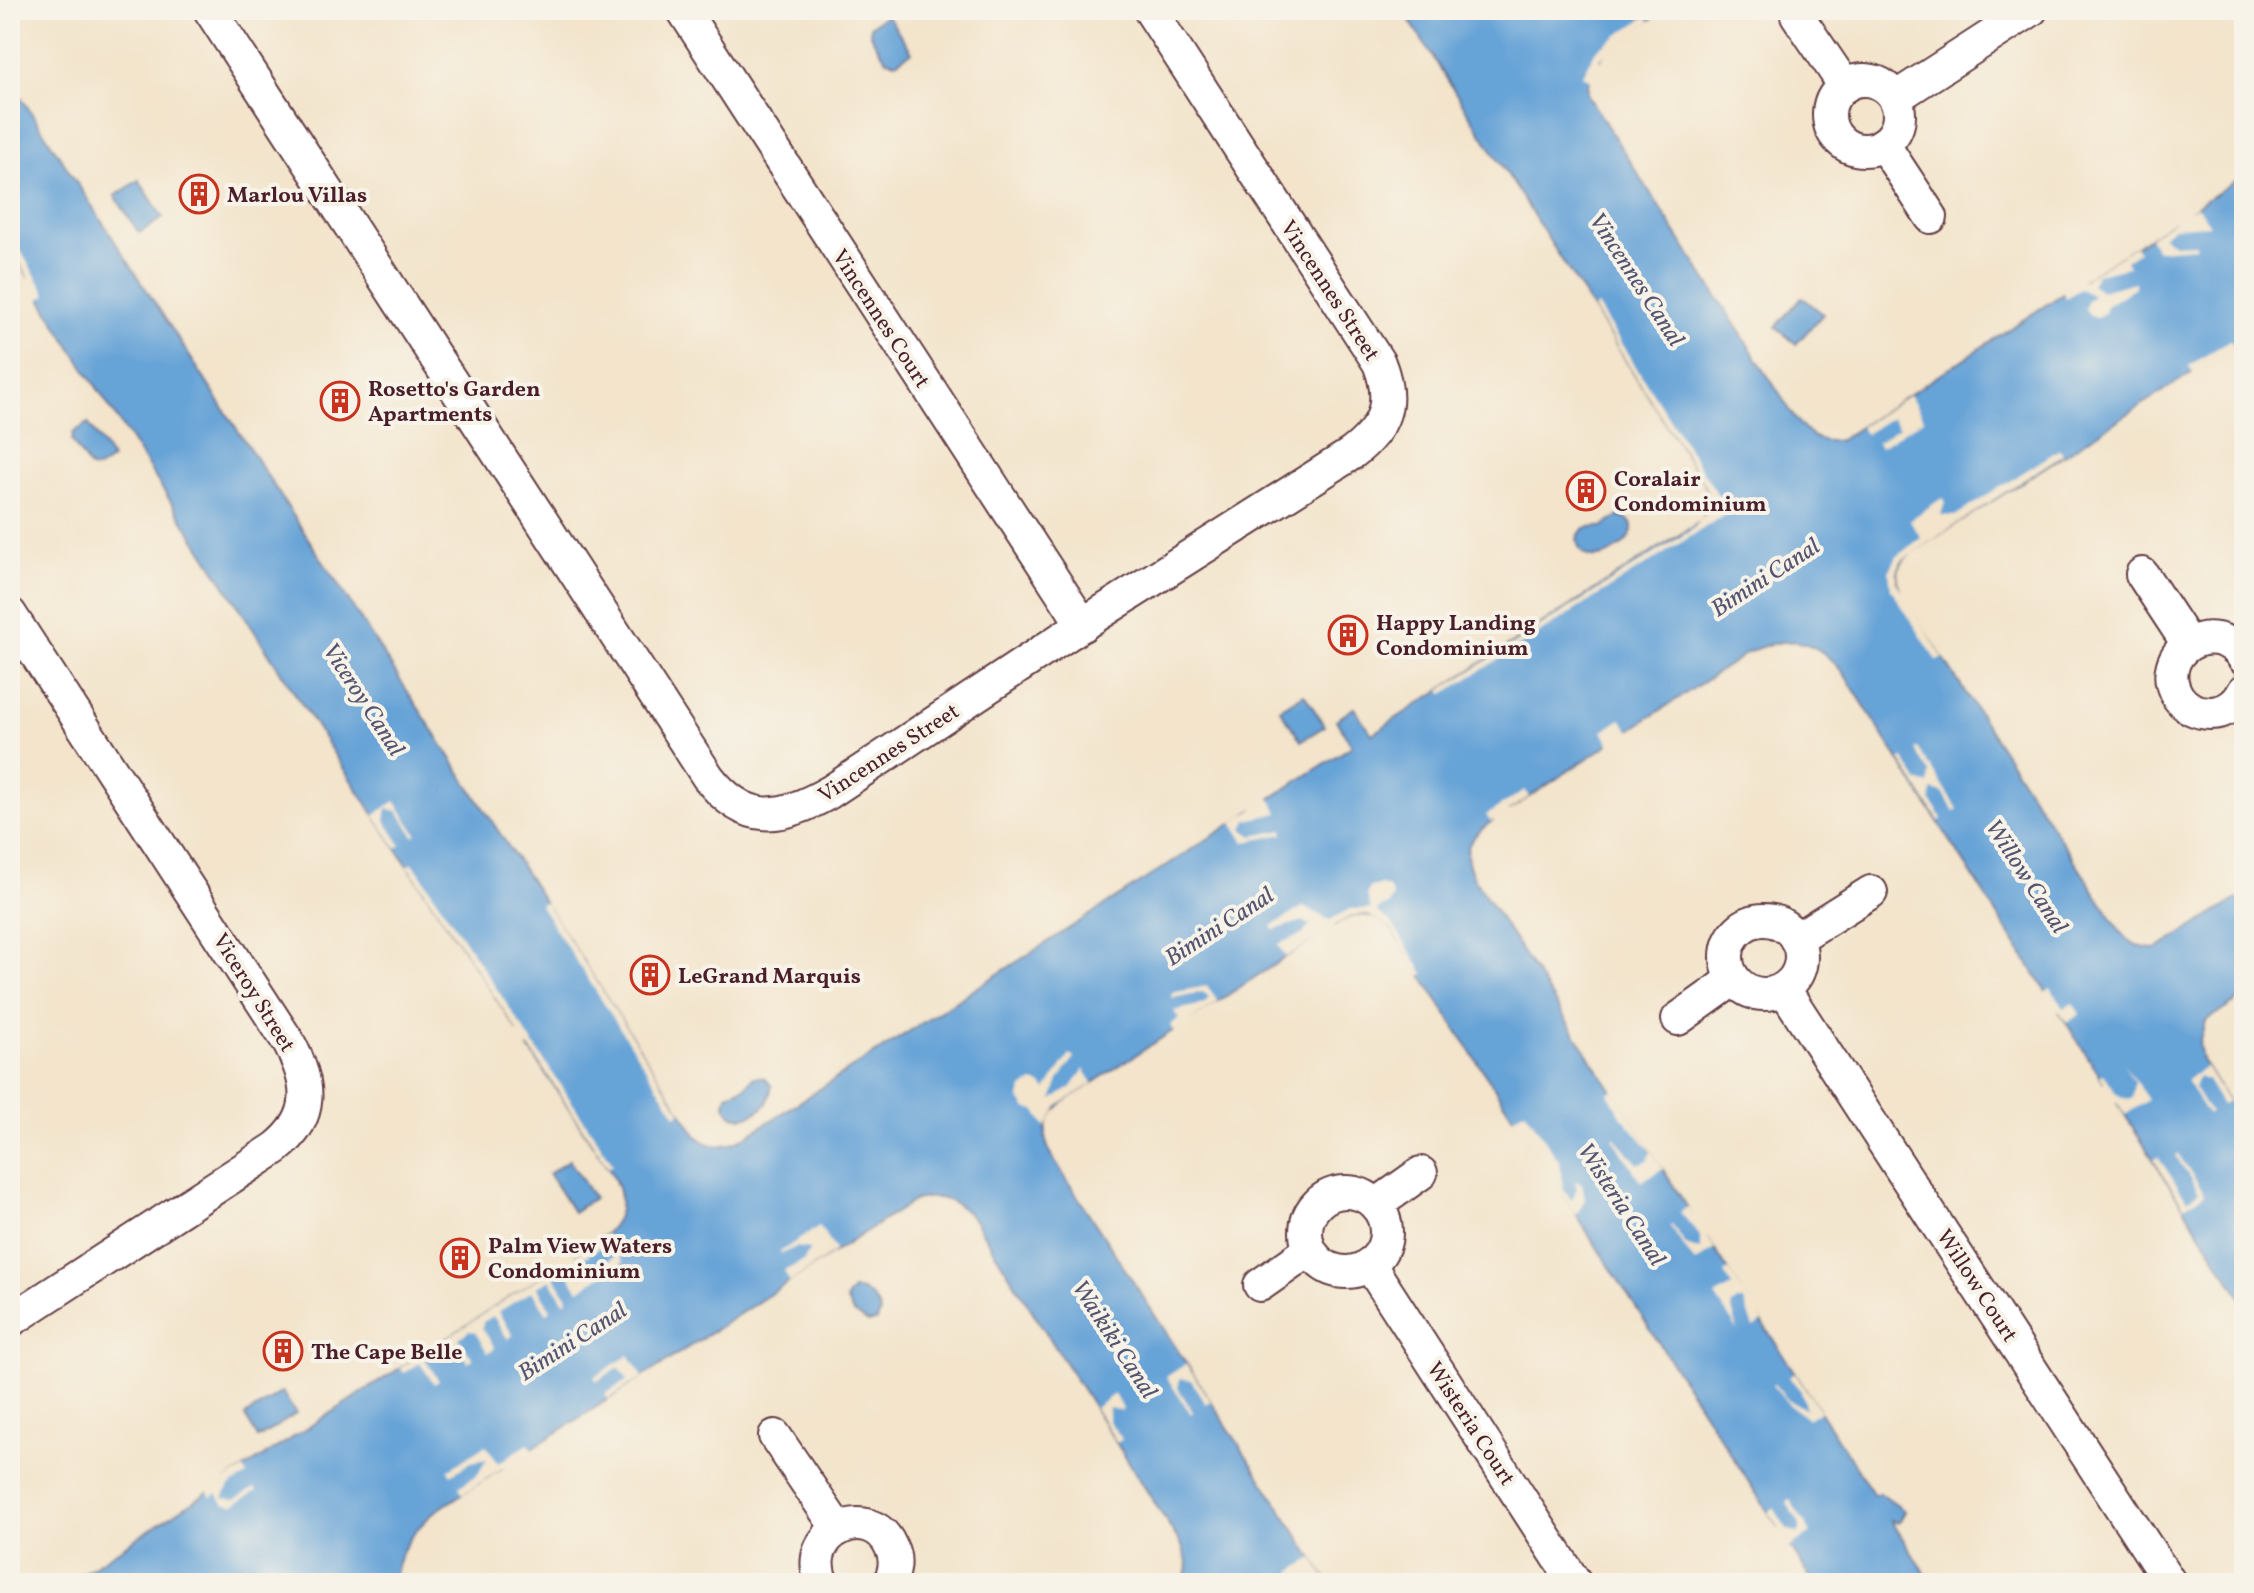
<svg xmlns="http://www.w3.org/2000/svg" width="2254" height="1593" font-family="Vollkorn,serif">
	<rect width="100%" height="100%" fill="#f7f3e8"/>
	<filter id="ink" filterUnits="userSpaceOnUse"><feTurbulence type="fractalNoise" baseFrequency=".0125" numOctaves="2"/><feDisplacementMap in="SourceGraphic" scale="16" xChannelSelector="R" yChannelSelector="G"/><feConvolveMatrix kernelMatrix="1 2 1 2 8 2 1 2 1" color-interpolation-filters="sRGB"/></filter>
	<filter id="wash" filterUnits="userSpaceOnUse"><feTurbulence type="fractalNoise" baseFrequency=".006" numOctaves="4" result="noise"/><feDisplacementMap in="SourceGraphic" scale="32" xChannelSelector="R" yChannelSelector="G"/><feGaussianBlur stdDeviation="1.8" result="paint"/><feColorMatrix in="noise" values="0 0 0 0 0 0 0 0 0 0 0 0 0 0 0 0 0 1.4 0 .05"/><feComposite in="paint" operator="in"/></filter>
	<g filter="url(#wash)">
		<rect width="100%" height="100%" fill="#f3e4cb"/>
		<!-- water -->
		<g fill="#66a3d7" stroke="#586181" stroke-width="2">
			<path d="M 1403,10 L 1665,10 C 1636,31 1583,54 1588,96 L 1795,418 C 1807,435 1818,444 1840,440 L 2244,175 L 2244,339 L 1910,554 C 1895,566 1895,578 1902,595 L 2122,934 C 2133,945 2142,949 2157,949 L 2244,895 L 2244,997 L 2206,1021 L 2199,1043 L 2202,1060 L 2244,1127 L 2244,1302 L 1846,677 C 1819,639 1789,632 1747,653 L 1491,822 C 1468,839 1460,850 1474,878 L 1874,1495 L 1879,1493 L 1905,1511 L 1899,1523 L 1891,1520 L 1931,1583 L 1814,1583 L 1391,928 C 1374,915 1363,911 1343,920 L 1068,1099 C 1047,1114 1039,1133 1052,1157 L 1329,1583 L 1184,1583 L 1188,1566 L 1182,1546 L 975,1221 C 958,1201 941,1193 915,1200 L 436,1511 C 413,1530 396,1553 394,1583 L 67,1583 L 594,1243 C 622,1223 628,1203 611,1172 L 347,774 L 59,329 L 10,246 L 10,80 L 696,1135 C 710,1150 725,1147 742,1139 L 1352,746 L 1336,720 L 1354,708 L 1372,734 L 1701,521 L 1709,505 L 1706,487 Z"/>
			<path d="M 887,15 L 912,52 L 896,62 L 887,60 L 870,35 L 871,25 Z"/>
			<path d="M 139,180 L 163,218 L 139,233 L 115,196 Z"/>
			<path d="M 1802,297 L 1823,314 L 1796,344 L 1776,327 Z"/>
			<path d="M 88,423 L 112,459 L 98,469 L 90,468 L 72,441 L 73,433 Z"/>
			<path d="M 1618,516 C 1664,526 1583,587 1577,539 C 1583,524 1590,527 1603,527 Z"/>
			<path d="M 1304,694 L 1325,726 L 1301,741 L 1280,709 Z"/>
			<path d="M 754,1077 L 763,1077 L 772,1086 L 767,1104 C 754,1116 734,1126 725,1105 L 727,1095 L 745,1087 Z"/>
			<path d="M 569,1160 L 594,1198 L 573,1212 L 549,1174 Z"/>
			<path d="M 853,1290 C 867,1289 876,1300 880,1312 L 877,1321 L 868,1323 L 853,1313 L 846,1299 Z"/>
			<path d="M 282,1392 L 296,1414 L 258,1438 L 245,1416 Z"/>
		</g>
		<!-- pier -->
		<g fill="#f3e4cb">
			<path d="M 1647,16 L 1650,21 L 1599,59 L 1602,62 L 1592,81 L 1583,75 L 1596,50 Z"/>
			<path d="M 2197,206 L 2210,225 L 2174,227 L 2162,236 L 2175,244 L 2195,243 L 2195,247 L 2157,250 L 2149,237 L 2174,221 L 2172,217 L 2188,207 L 2190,210 Z"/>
			<path d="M 10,233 L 47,295 L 38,300 L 27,283 L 30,280 L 10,246 Z"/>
			<path d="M 2135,246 L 2139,251 L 2125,261 L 2128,267 L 2097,274 L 2091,284 L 2101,291 L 2135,282 L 2135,287 L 2106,306 L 2104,313 L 2097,317 L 2090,316 L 2085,309 L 2087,301 L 2093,296 L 2080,289 L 2066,298 L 2061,290 L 2079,278 L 2082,281 Z"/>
			<path d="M 1597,306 L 1729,512 L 1444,694 L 1441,690 L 1693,529 L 1706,513 L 1709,505 L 1706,487 L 1593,309 Z"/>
			<path d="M 2230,340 L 2236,349 L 2195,375 L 2189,366 Z"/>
			<path d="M 1909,395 L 1924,419 L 1880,447 L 1877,442 L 1899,428 L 1892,417 L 1865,434 L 1860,427 Z"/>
			<path d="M 2060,449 L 2063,454 L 1901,561 L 1897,572 L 1897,583 L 1943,658 L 1937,661 L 1891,589 L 1889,572 L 1897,556 L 1921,538 L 1910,520 L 1942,498 L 1945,502 L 1941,515 L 1955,516 Z"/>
			<path d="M 1621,719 L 1633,734 L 1612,748 L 1603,731 Z"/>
			<path d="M 1918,748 L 1958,809 L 1954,811 L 1943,793 L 1932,790 L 1931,801 L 1943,819 L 1939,821 L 1900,760 L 1903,758 L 1918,781 L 1929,785 L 1930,773 L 1915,750 Z"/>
			<path d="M 1525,790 L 1529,797 L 1509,810 L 1511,814 L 1496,823 L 1494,820 L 1491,822 L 1486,815 Z"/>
			<path d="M 1268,795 L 1279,813 L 1247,820 L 1243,829 L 1253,836 L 1283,830 L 1283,834 L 1245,842 L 1232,822 L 1254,809 L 1252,805 Z"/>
			<path d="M 395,801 L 417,834 L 414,836 L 398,811 L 387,809 L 385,820 L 401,845 L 396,848 L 374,815 Z"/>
			<path d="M 413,863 L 613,1164 L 608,1167 L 529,1047 L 525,1049 L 515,1035 L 518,1032 L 408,866 Z"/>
			<path d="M 1381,885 L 1389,888 L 1393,897 L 1389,905 L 1378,909 L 1377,912 L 1392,923 L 1424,974 L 1420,976 L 1391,928 L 1367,914 L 1355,915 L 1343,920 L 1334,926 L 1335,930 L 1314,944 L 1312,941 L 1286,957 L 1278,944 L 1302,935 L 1310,925 L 1303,921 L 1274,930 L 1272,926 L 1303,907 L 1330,920 L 1350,909 L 1371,909 L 1367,894 L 1370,887 Z"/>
			<path d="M 545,902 L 681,1112 L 676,1115 L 540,905 Z"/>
			<path d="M 1207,986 L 1218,1002 L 1191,1020 L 1193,1023 L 1176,1034 L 1170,1025 L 1179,1019 L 1174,1011 L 1204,1004 L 1209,998 L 1202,992 L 1173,998 L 1171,993 Z"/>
			<path d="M 2051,988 L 2064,1008 L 2073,1003 L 2080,1014 L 2067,1023 L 2059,1011 L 2056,1013 L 2043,993 Z"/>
			<path d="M 1070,1055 L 1074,1058 L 1059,1080 L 1052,1100 L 1072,1087 L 1084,1069 L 1093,1083 L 1058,1106 L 1046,1127 L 1035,1110 L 1027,1109 L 1020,1099 L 1022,1089 L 1033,1082 L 1042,1085 L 1046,1090 Z"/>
			<path d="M 2122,1061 L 2148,1100 L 2125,1115 L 2117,1102 L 2113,1103 L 2101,1085 L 2104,1082 L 2100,1076 L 2103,1074 L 2116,1093 L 2123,1098 L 2132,1099 L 2134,1082 Z"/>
			<path d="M 2206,1067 L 2228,1102 L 2222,1105 L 2207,1080 L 2198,1077 L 2194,1088 L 2210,1113 L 2207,1114 L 2186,1080 Z"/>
			<path d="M 1613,1090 L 1663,1168 L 1641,1182 L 1613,1138 L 1614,1137 L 1638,1164 L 1648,1160 L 1651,1151 L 1622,1117 L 1608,1093 Z"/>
			<path d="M 1525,1110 L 1559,1161 L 1564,1191 L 1572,1200 L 1577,1188 L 1575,1181 L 1582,1184 L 1585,1199 L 1576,1216 L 1557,1187 L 1553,1188 L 1544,1175 L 1547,1172 L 1512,1118 Z"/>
			<path d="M 2178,1154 L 2205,1194 L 2184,1207 L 2154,1160 L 2158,1157 L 2187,1200 L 2199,1192 L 2176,1156 Z"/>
			<path d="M 1688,1207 L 1693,1214 L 1696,1212 L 1710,1234 L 1707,1236 L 1715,1249 L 1695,1263 L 1670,1226 L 1672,1225 L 1686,1245 L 1700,1250 L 1700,1236 L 1680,1212 Z"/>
			<path d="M 819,1226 L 836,1251 L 790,1282 L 784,1271 L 803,1261 L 811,1249 L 796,1247 L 781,1254 L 780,1252 Z"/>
			<path d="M 606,1234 L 610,1240 L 578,1262 L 586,1275 L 618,1254 L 623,1262 L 579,1290 L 565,1269 L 554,1276 L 568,1299 L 564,1302 L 550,1279 L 537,1287 L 551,1310 L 547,1313 L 532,1291 L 498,1312 L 513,1335 L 508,1339 L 493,1316 L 483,1322 L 482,1328 L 495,1348 L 488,1353 L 475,1332 L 469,1331 L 459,1338 L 473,1359 L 468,1362 L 454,1341 L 425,1359 L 439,1381 L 434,1384 L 420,1363 L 404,1373 L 400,1368 L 553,1269 L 552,1267 L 573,1253 L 575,1255 Z"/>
			<path d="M 1729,1270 L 1751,1303 L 1754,1301 L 1763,1315 L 1760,1317 L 1763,1322 L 1753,1328 L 1744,1301 L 1737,1301 L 1731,1306 L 1738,1331 L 1715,1296 L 1732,1286 L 1724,1273 Z"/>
			<path d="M 629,1355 L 643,1377 L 608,1399 L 605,1394 L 628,1380 L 619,1367 L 597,1381 L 594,1377 Z"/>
			<path d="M 1186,1364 L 1211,1401 L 1206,1404 L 1191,1380 L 1180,1378 L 1178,1388 L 1193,1412 L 1191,1414 L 1166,1377 Z"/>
			<path d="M 1795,1373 L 1820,1411 L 1808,1419 L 1790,1406 L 1772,1385 L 1774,1384 L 1789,1401 L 1806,1409 L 1801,1391 L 1789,1377 Z"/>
			<path d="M 1114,1394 L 1123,1409 L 1121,1411 L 1109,1408 L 1108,1420 L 1122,1439 L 1117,1443 L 1095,1408 Z"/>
			<path d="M 528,1444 L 534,1452 L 507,1470 L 504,1467 L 463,1494 L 459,1487 L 478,1474 L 487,1459 L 471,1462 L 451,1475 L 448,1470 L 486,1445 L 498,1463 Z"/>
			<path d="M 244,1469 L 247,1476 L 229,1486 L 223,1498 L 236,1499 L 255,1488 L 257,1491 L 233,1505 L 223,1503 L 217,1493 L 211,1497 L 206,1488 L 222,1477 L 225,1480 Z"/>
			<path d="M 1790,1500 L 1811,1533 L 1788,1549 L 1776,1531 L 1779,1529 L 1768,1512 L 1774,1508 L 1787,1529 L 1799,1534 L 1799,1522 L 1786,1502 Z"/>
			<path d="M 1313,1558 L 1329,1583 L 1332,1581 L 1333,1583 L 1317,1583 L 1313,1578 L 1305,1583 L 1299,1583 L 1291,1572 Z"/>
		</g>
	</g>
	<g filter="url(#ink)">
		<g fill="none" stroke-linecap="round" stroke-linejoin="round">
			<defs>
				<g id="minor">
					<path d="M 210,10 L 708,777 C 746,826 781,820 830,792 L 1094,617 L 1351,454 C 1385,428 1395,403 1379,363 L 1150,10"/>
					<path d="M 683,10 L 1083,625"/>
					<path d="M 1797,15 L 1845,86"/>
					<circle cx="1864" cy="115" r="35"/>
					<path d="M 1895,98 L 2031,10"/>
					<path d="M 1883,144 L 1931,217"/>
					<path d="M 2142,574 L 2188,644"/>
					<path d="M 10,614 L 289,1043 C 311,1084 315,1117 276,1148 L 10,1321"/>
					<path d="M 2244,658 C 2213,613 2151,654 2178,697 C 2185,707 2197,713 2210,713 C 2225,713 2237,705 2244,691"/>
					<circle cx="1764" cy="957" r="37"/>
					<path d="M 1796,939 L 1871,892"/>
					<path d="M 1784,989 L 2170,1583"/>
					<path d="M 1678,1019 L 1734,979"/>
					<circle cx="1346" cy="1232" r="40"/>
					<path d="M 1376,1205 L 1421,1173"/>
					<path d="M 1369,1264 L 1575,1583"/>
					<path d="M 1260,1285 L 1310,1250"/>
					<path d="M 775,1436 L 838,1529"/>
					<path d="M 822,1583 C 799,1532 871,1500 891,1547 C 897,1559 895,1572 889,1583"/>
				</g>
			</defs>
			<!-- minor casing -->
			<use href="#minor" stroke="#633d43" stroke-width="36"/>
			<!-- minor -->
			<use href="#minor" stroke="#fff" stroke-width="32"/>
		</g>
	</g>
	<!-- icons -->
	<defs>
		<symbol id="building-ring" viewBox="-11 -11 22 22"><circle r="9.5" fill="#f7f3e8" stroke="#c8321e" stroke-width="1.5"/><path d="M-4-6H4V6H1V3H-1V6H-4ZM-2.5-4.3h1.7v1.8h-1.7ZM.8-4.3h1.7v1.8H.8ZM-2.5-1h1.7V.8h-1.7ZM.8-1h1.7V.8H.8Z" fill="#c8321e"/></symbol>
	</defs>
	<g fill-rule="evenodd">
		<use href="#building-ring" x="177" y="172" width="44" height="44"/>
		<use href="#building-ring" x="318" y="379" width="44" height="44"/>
		<use href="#building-ring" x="1564" y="469" width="44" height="44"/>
		<use href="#building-ring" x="1326" y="613" width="44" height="44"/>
		<use href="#building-ring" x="628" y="953" width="44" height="44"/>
		<use href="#building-ring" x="438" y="1236" width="44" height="44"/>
		<use href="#building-ring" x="261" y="1329" width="44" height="44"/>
	</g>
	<g text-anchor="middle" stroke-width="8" stroke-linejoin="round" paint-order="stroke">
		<!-- poi labels -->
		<g font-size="22" font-weight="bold" fill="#4a1f2b" stroke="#f7f3e8" text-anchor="start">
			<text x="227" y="202">Marlou Villas</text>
			<text x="368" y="396">Rosetto's Garden<tspan x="368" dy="25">Apartments</tspan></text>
			<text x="1614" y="486">Coralair<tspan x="1614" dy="25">Condominium</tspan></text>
			<text x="1376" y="630">Happy Landing<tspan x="1376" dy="25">Condominium</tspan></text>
			<text x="678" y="983">LeGrand Marquis</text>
			<text x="488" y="1253">Palm View Waters<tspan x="488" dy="25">Condominium</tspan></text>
			<text x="311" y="1359">The Cape Belle</text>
		</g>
		<!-- street labels -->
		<g font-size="22" fill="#4a1f2b" stroke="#f7f3e8">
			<text transform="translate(1331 290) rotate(57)" y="8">Vincennes Street</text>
			<text transform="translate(882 318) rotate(57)" y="8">Vincennes Court</text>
			<text transform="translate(888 752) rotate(-33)" y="8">Vincennes Street</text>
			<text transform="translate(255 992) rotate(58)" y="8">Viceroy Street</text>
			<text transform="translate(1978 1285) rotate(57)" y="8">Willow Court</text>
			<text transform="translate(1472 1423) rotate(57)" y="8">Wisteria Court</text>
		</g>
		<!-- water labels -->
		<g font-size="24" font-style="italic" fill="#555470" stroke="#f7f3e8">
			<text transform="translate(1637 279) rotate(57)" y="8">Vincennes Canal</text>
			<text transform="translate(1765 577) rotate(-33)" y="8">Bimini Canal</text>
			<text transform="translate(364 699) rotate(57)" y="8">Viceroy Canal</text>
			<text transform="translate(2027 876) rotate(57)" y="8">Willow Canal</text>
			<text transform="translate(1219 926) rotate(-33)" y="8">Bimini Canal</text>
			<text transform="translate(1622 1204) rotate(57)" y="8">Wisteria Canal</text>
			<text transform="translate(1115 1339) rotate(57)" y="8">Waikiki Canal</text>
			<text transform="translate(572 1341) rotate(-33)" y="8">Bimini Canal</text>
		</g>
	</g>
	<!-- margin -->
	<rect width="2254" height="1593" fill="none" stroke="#f7f3e8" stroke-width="40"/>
</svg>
